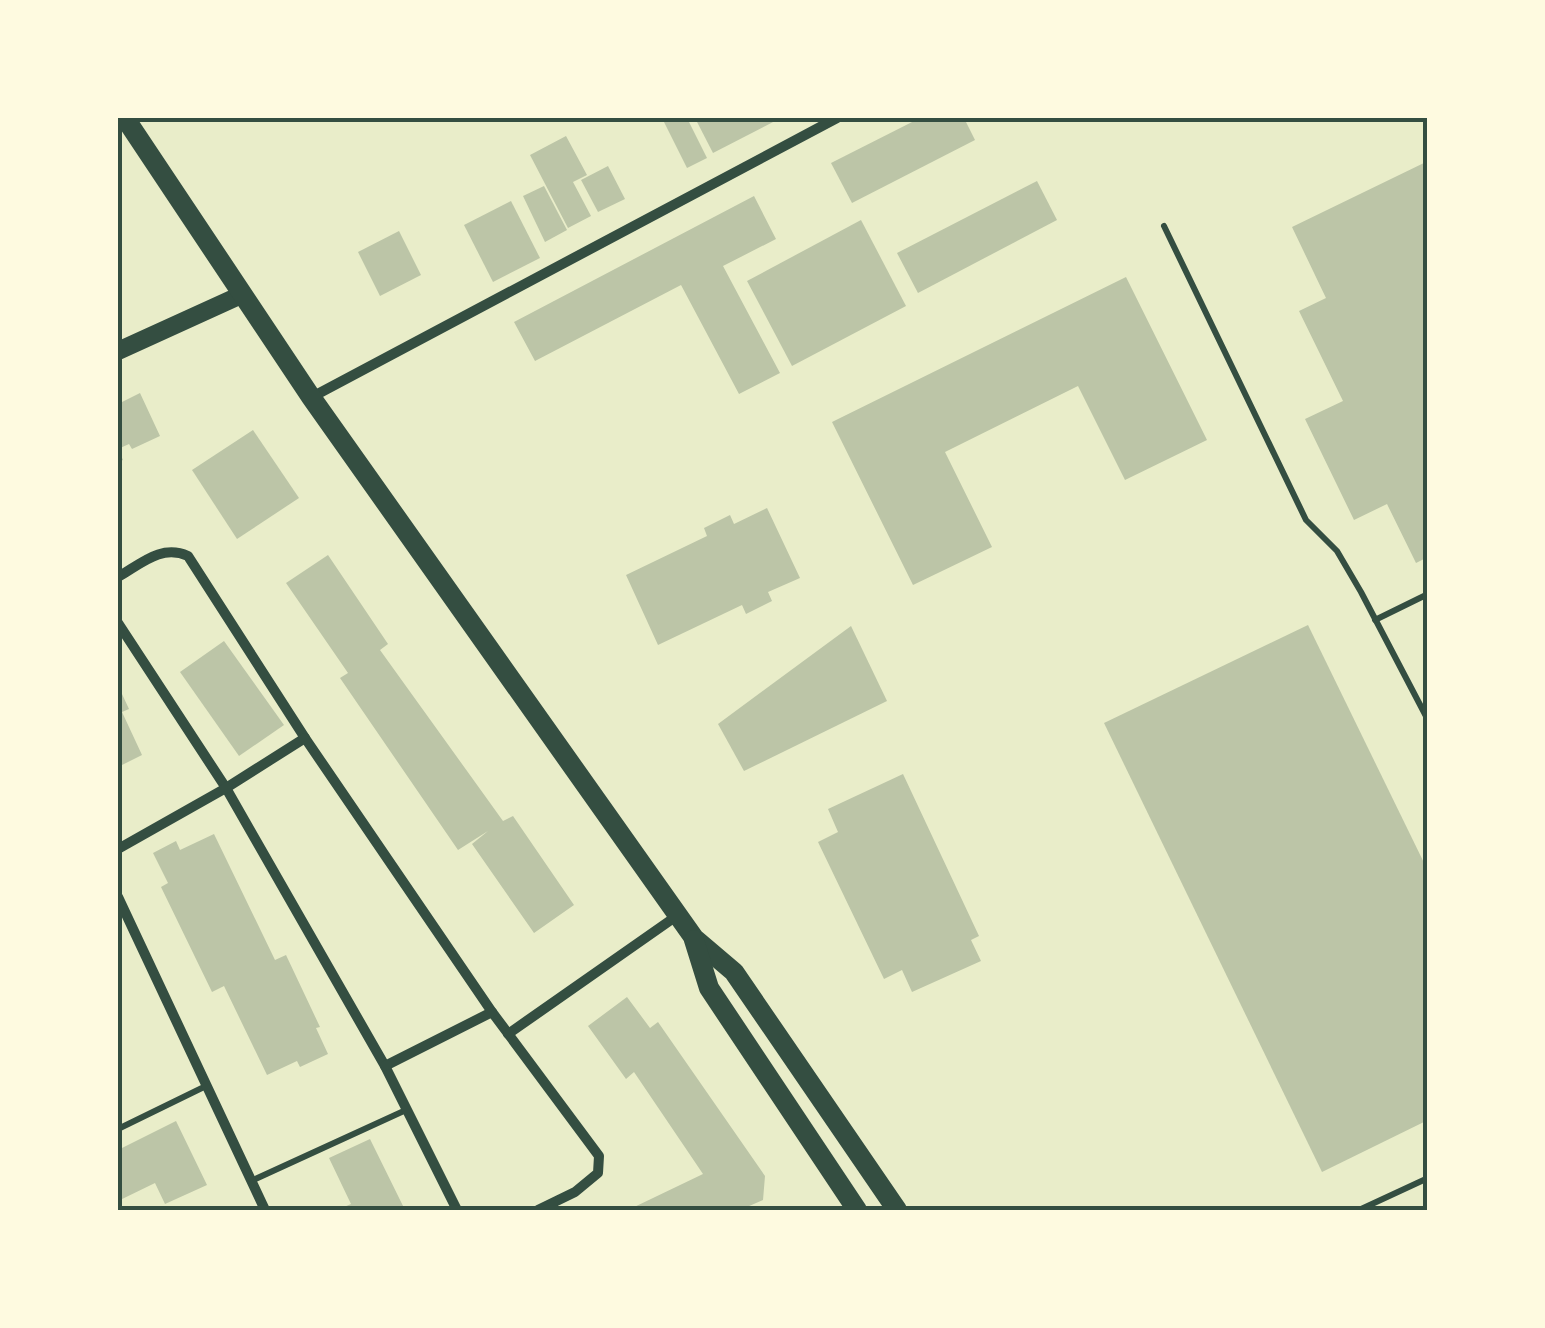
<svg xmlns="http://www.w3.org/2000/svg" width="1545" height="1328" font-family="Ubuntu,sans-serif">
	<rect width="100%" height="100%" fill="#e9edc9"/>
	<!-- building -->
	<g fill="#bcc5a7">
		<path d="M 662,118 L 687,118 L 707,158 L 687,168 Z"/>
		<path d="M 695,118 L 773,118 L 775,121 L 713,153 Z"/>
		<path d="M 920,118 L 964,118 L 975,140 L 852,203 L 831,163 Z"/>
		<path d="M 566,136 L 587,175 L 573,182 L 591,216 L 568,228 L 530,155 Z"/>
		<path d="M 1428,161 L 1428,557 L 1416,563 L 1387,504 L 1354,520 L 1305,419 L 1343,401 L 1299,311 L 1326,298 L 1292,227 Z"/>
		<path d="M 608,166 L 625,199 L 598,212 L 581,180 Z"/>
		<path d="M 1037,181 L 1057,220 L 918,293 L 897,253 Z"/>
		<path d="M 544,186 L 567,230 L 545,242 L 523,196 Z"/>
		<path d="M 754,196 L 776,239 L 723,266 L 780,373 L 739,394 L 681,285 L 535,361 L 514,322 Z"/>
		<path d="M 511,201 L 540,258 L 493,282 L 464,225 Z"/>
		<path d="M 861,220 L 906,306 L 792,366 L 747,281 Z"/>
		<path d="M 399,231 L 421,275 L 380,296 L 358,252 Z"/>
		<path d="M 1126,277 L 1207,440 L 1125,480 L 1078,386 L 945,452 L 992,547 L 913,585 L 832,422 Z"/>
		<path d="M 140,393 L 160,436 L 132,449 L 129,444 L 118,449 L 123,460 L 118,462 L 118,404 Z"/>
		<path d="M 253,430 L 299,498 L 237,539 L 192,470 Z"/>
		<path d="M 767,508 L 800,578 L 768,592 L 772,601 L 746,614 L 742,605 L 658,645 L 626,575 L 707,536 L 704,528 L 730,515 L 734,524 Z"/>
		<path d="M 328,555 L 388,644 L 380,650 L 503,821 L 513,816 L 574,905 L 534,933 L 472,844 L 488,831 L 458,850 L 340,678 L 348,673 L 286,583 Z"/>
		<path d="M 1308,625 L 1428,871 L 1428,1120 L 1322,1172 L 1104,723 Z"/>
		<path d="M 851,626 L 887,701 L 744,771 L 718,724 Z"/>
		<path d="M 224,641 L 284,725 L 239,756 L 180,672 Z"/>
		<path d="M 122,694 L 129,709 L 122,712 L 142,755 L 118,767 L 118,696 Z"/>
		<path d="M 903,774 L 979,936 L 971,940 L 981,961 L 912,992 L 902,970 L 884,979 L 818,842 L 838,832 L 828,809 Z"/>
		<path d="M 214,834 L 275,960 L 286,955 L 320,1027 L 316,1028 L 328,1054 L 300,1067 L 297,1061 L 267,1075 L 224,986 L 212,992 L 161,887 L 168,883 L 153,853 L 176,841 L 180,850 Z"/>
		<path d="M 627,997 L 650,1028 L 658,1022 L 765,1176 L 763,1200 L 740,1210 L 628,1210 L 703,1174 L 634,1072 L 626,1079 L 588,1026 Z"/>
		<path d="M 176,1121 L 207,1185 L 165,1204 L 155,1183 L 118,1201 L 118,1150 Z"/>
		<path d="M 370,1139 L 405,1210 L 337,1210 L 351,1204 L 329,1158 Z"/>
	</g>
	<g fill="none" stroke-linecap="round" stroke-linejoin="round">
		<!-- service -->
		<g stroke="#344e41" stroke-width="6">
			<path d="M 1164,226 L 1306,520 L 1337,551 L 1361,592 L 1428,720"/>
			<path d="M 1375,620 L 1428,594"/>
			<path d="M 118,1129 L 206,1086"/>
			<path d="M 251,1181 L 406,1110"/>
			<path d="M 1359,1210 L 1428,1178"/>
		</g>
		<!-- minor -->
		<g stroke="#344e41" stroke-width="10">
			<path d="M 312,397 L 837,118"/>
			<path d="M 118,577 C 141,564 161,544 188,556 L 305,738 L 492,1012 L 599,1156 L 598,1173 L 575,1192 L 538,1210"/>
			<path d="M 118,623 L 226,788 L 385,1066 L 457,1210"/>
			<path d="M 118,849 L 226,788 L 305,738"/>
			<path d="M 118,897 L 265,1210"/>
			<path d="M 508,1034 L 678,915"/>
			<path d="M 385,1066 L 492,1012"/>
		</g>
		<!-- tertiary -->
		<path stroke="#344e41" stroke-width="18" d="M 118,351 L 241,295"/>
		<!-- secondary -->
		<g stroke="#344e41" stroke-width="20">
			<path d="M 125,118 L 311,397 L 694,938 L 734,972 L 897,1210"/>
			<path d="M 694,940 L 709,988 L 857,1210"/>
		</g>
	</g>
	<!-- border -->
	<rect width="1545" height="1328" fill="none" stroke="#fefae0" stroke-width="240"/>
	<rect x="120" y="120" width="1305" height="1088" fill="none" stroke="#344e41" stroke-width="4"/>
</svg>
